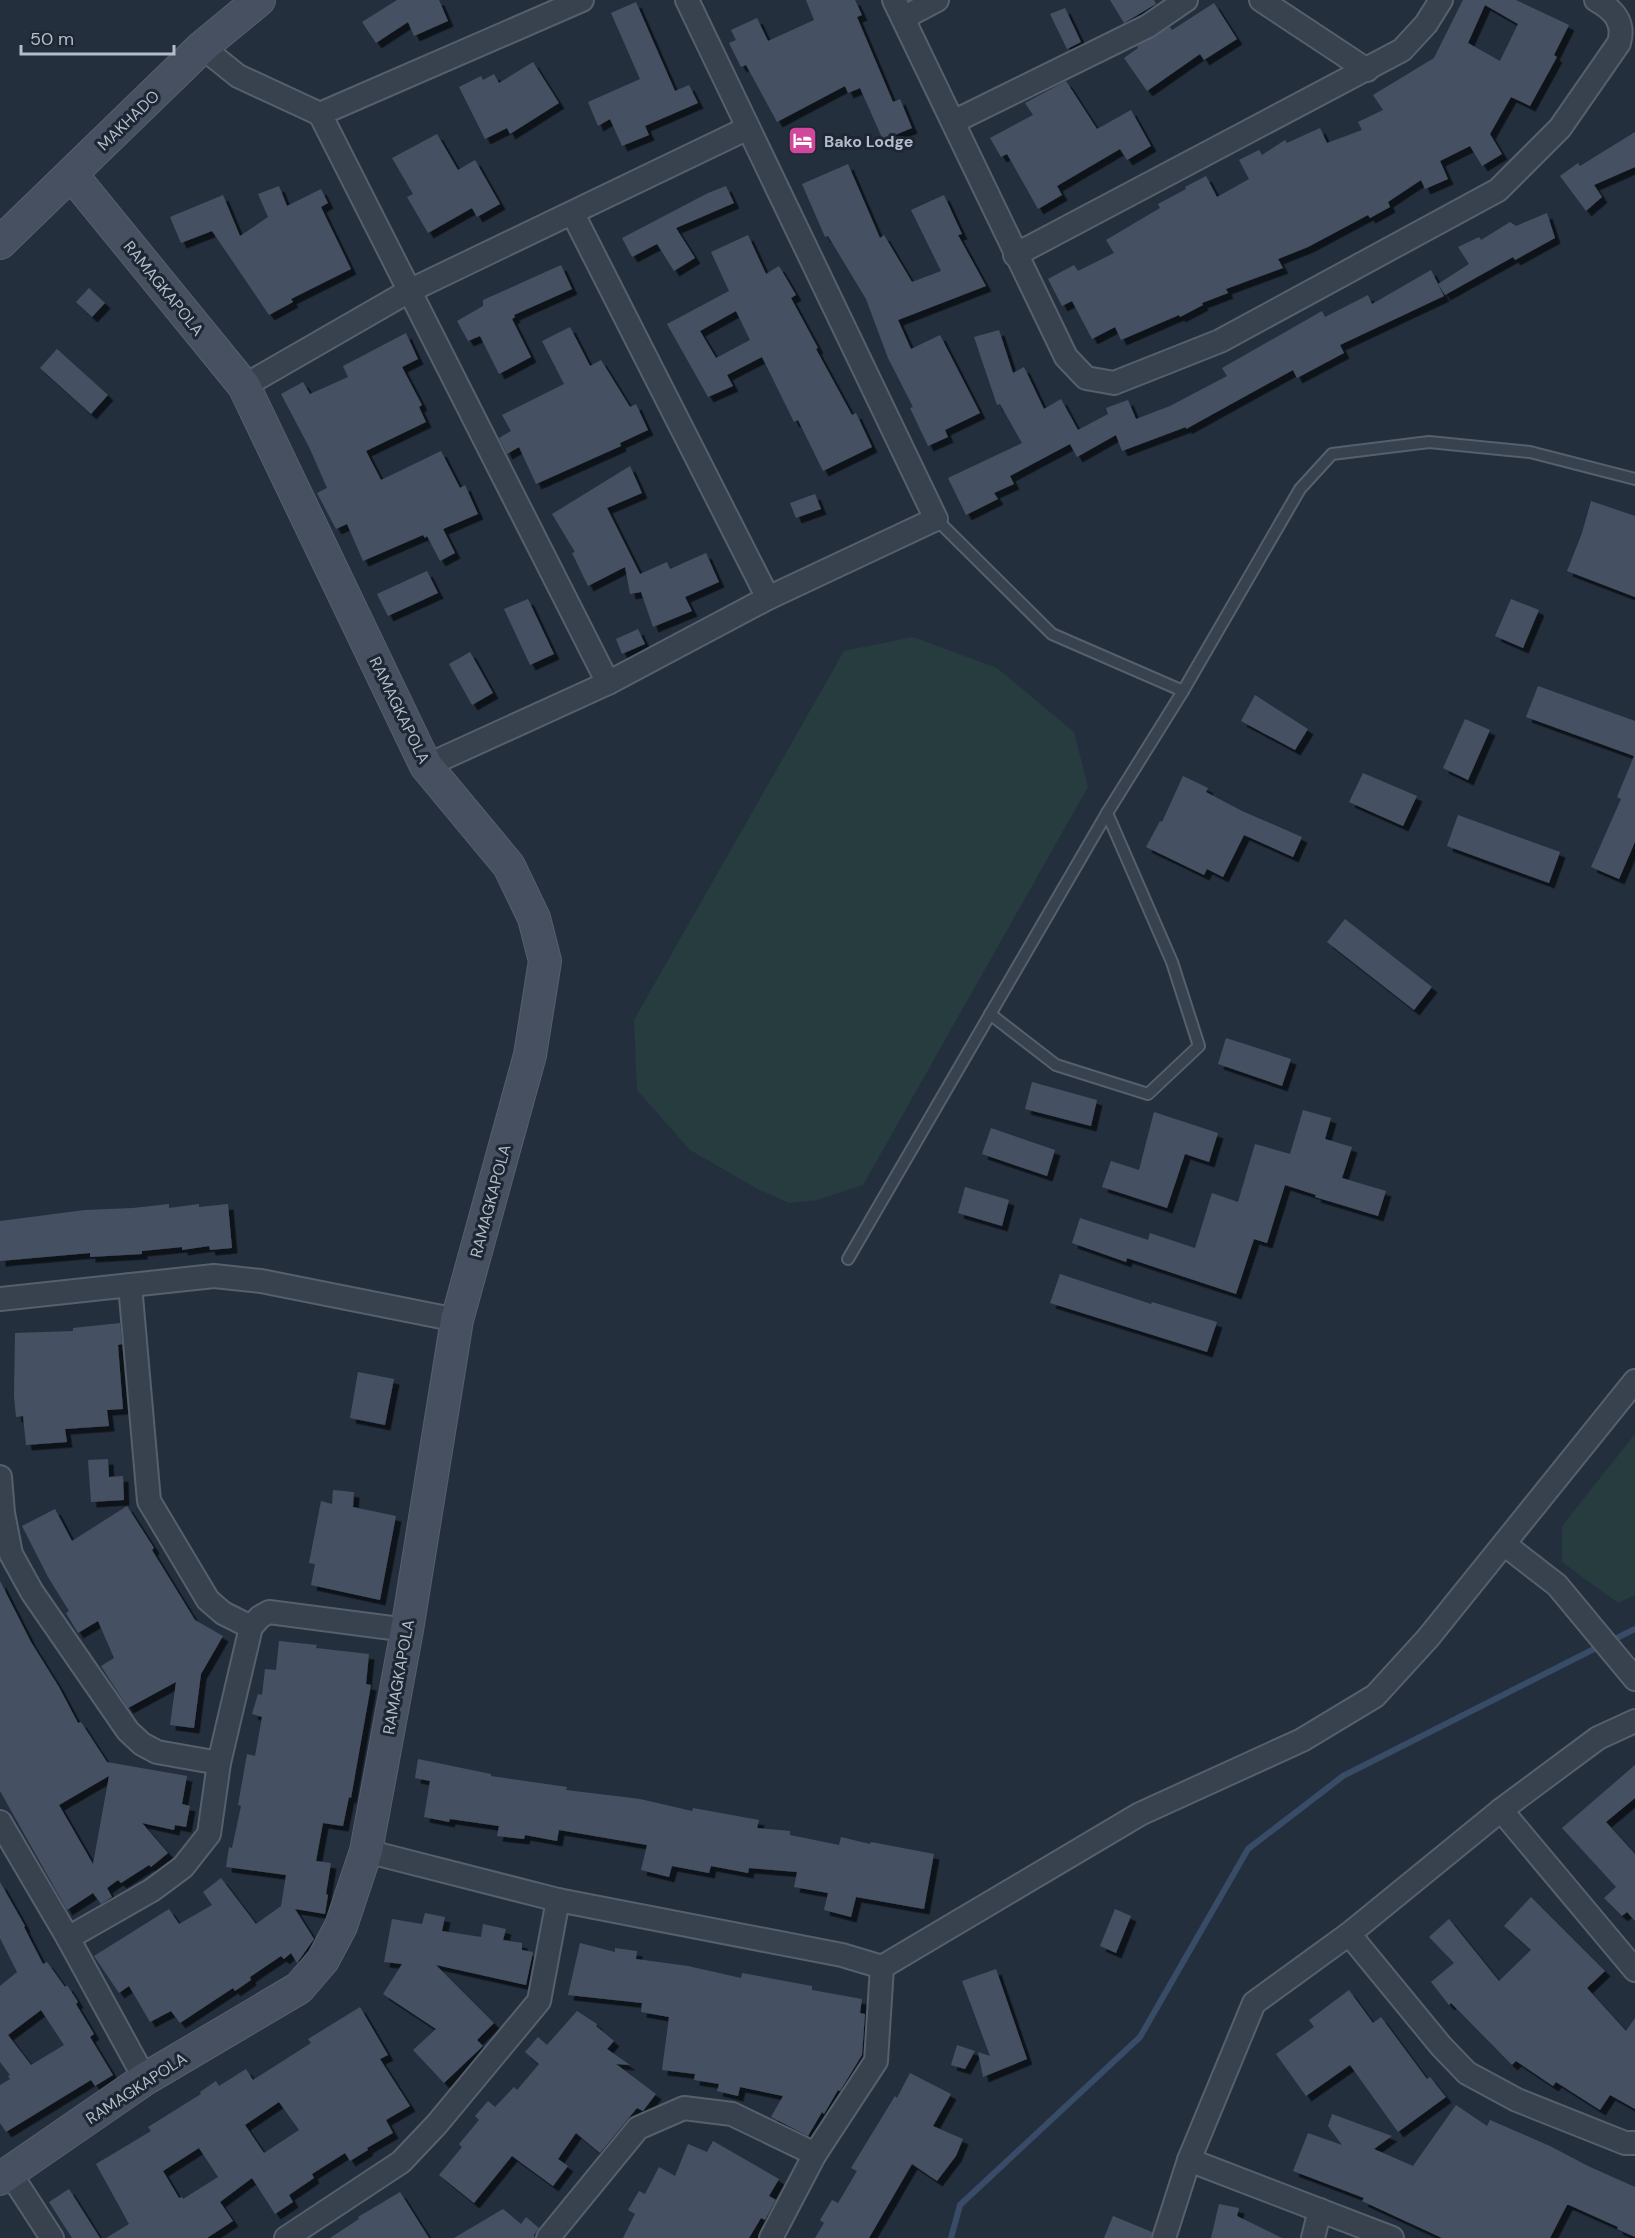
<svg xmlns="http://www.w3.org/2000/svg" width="1635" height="2238" font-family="'DM Sans',sans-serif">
	<defs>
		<filter id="shadow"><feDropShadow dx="5.5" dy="5.5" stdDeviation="0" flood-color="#0009"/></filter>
	</defs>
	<rect width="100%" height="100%" fill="#242f3e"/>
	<!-- green -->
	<g fill="#263c3f">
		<path d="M 913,637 L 997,668 L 1074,732 L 1088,787 L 863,1185 L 817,1200 L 789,1203 L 756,1188 L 690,1150 L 637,1090 L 634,1020 L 844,651 Z"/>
		<path d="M 1635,1434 L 1635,1595 L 1618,1603 L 1562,1562 L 1562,1526 Z"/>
	</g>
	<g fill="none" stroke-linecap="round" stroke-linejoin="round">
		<!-- stream -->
		<g stroke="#394c67" stroke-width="6">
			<path d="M 1609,1642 L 1635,1629"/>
			<path d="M 951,2238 L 960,2205 L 1140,2037 L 1248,1849 L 1343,1776 L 1600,1646"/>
		</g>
	</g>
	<!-- building -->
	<g fill="#455162" fill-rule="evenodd" filter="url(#shadow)">
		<path d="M 397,0 L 439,0 L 448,21 L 414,36 L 408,22 L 376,43 L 362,22 Z"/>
		<path d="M 806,0 L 855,0 L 862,15 L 857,17 L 893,102 L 900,99 L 912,128 L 883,140 L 860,88 L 848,93 L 845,86 L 777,122 L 746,65 L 741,67 L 729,43 L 736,40 L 731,30 L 757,18 L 768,41 L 814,20 Z"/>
		<path d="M 1110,0 L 1154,0 L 1156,4 L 1124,23 Z"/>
		<path d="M 1463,0 L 1516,0 L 1569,25 L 1554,55 L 1557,57 L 1530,106 L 1511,97 L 1490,134 L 1502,154 L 1482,166 L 1470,146 L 1440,161 L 1448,179 L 1425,189 L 1421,180 L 1388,202 L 1390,207 L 1370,218 L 1368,215 L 1308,247 L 1278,259 L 1283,268 L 1226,289 L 1228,293 L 1202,303 L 1203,305 L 1180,317 L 1179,315 L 1121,340 L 1115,327 L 1092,339 L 1072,301 L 1062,306 L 1048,279 L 1074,265 L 1078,271 L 1114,253 L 1106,240 L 1160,208 L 1158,204 L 1186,189 L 1185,187 L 1206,176 L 1217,197 L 1249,179 L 1239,160 L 1259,150 L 1262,155 L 1285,140 L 1287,143 L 1320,128 L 1327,143 L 1362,130 L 1358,122 L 1383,110 L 1373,95 L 1434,58 ZM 1485,5 L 1518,24 L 1500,61 L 1468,43 Z"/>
		<path d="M 636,2 L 675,91 L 689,85 L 698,103 L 645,126 L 649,135 L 622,146 L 610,119 L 598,126 L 588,102 L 640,79 L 611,13 Z"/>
		<path d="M 1214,3 L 1237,39 L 1204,60 L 1200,54 L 1147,91 L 1124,58 L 1138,48 L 1137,46 L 1170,27 L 1172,30 Z"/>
		<path d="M 1065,8 L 1081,42 L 1067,49 L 1050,14 Z"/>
		<path d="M 533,62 L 559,103 L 510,134 L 507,128 L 485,139 L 459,87 L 481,76 L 483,80 L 494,74 L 499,83 Z"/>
		<path d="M 1066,81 L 1097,129 L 1131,110 L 1151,146 L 1127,160 L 1120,149 L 1057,186 L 1062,195 L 1038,209 L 1007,154 L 1001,157 L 990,138 L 1033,115 L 1025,103 Z"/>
		<path d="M 1635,132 L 1635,167 L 1594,185 L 1602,197 L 1586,211 L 1560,176 L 1578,163 L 1580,166 Z"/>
		<path d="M 437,134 L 458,170 L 475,160 L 500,204 L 477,217 L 472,208 L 428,233 L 407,197 L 413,194 L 392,158 Z"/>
		<path d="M 848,164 L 880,238 L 884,235 L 912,282 L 941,271 L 911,210 L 944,195 L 962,234 L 958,235 L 986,286 L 898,320 L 911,349 L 940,335 L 980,413 L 945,430 L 948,437 L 928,446 L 910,408 L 913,407 L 888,358 L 866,299 L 828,236 L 825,237 L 802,184 Z"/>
		<path d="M 279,186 L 287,206 L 321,189 L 328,203 L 321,207 L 351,269 L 291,299 L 293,302 L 269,315 L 212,231 L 181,243 L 170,217 L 223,195 L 240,236 L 268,217 L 258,194 Z"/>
		<path d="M 726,186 L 734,203 L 676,228 L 695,258 L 674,271 L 657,244 L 632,257 L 622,238 L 708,193 Z"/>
		<path d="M 1547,213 L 1555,238 L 1515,260 L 1513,257 L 1445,295 L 1438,284 L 1469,264 L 1458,247 L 1479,237 L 1481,240 L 1510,222 L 1516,226 Z"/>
		<path d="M 748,235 L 766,274 L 779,266 L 796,295 L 791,298 L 818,348 L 816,349 L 852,415 L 856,413 L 872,447 L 823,471 L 798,420 L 794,422 L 762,357 L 727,375 L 733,386 L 708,397 L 667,324 L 729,291 L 711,252 ZM 736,311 L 750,340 L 716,358 L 700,331 Z"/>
		<path d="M 561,265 L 572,289 L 514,315 L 515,317 L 512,319 L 531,357 L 499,374 L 480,336 L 468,341 L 457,321 L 483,306 L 483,300 Z"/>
		<path d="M 1431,270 L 1444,296 L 1340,345 L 1344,353 L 1297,378 L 1293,370 L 1186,429 L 1186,427 L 1122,451 L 1116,435 L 1077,457 L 1070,444 L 1010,476 L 1014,484 L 994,493 L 998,499 L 966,515 L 948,478 L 1022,443 L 1000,404 L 997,405 L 974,337 L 999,330 L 1013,373 L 1024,367 L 1044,409 L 1061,399 L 1078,430 L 1108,414 L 1106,408 L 1128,400 L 1136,419 L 1170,406 L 1227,376 L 1222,368 L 1322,311 L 1325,317 L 1368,295 L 1372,304 Z"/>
		<path d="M 89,288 L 105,303 L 92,317 L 76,302 Z"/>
		<path d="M 570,327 L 590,366 L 601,360 L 630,407 L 636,404 L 648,430 L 620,443 L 621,446 L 536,484 L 519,447 L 507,454 L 499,438 L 511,431 L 502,415 L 564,384 L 542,341 Z"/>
		<path d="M 406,333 L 418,359 L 402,367 L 422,405 L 419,407 L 426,422 L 366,451 L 381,480 L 441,451 L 460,488 L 465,485 L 478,514 L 443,529 L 455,553 L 440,561 L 427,536 L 425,538 L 423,535 L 363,561 L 347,524 L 336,529 L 317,493 L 327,488 L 310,449 L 281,394 L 303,382 L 310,394 L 348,377 L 343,366 Z"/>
		<path d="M 57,349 L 108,395 L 91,414 L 40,368 Z"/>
		<path d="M 630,466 L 642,493 L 607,508 L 640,574 L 667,562 L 670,569 L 706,553 L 719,582 L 685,597 L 692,611 L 653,627 L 641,592 L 630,594 L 625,567 L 588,586 L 572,553 L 575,552 L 552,514 Z"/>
		<path d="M 815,494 L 821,509 L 796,518 L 790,503 Z"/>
		<path d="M 1591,501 L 1635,516 L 1635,597 L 1567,571 L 1582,533 Z"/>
		<path d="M 427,571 L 438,593 L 388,616 L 377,594 Z"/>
		<path d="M 528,599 L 554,654 L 530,665 L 504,609 Z"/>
		<path d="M 1511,599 L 1539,610 L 1523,648 L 1495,636 Z"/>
		<path d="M 638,629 L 645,644 L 622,654 L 616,639 Z"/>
		<path d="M 470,652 L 493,693 L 472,705 L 449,664 Z"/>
		<path d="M 1538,686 L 1635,721 L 1635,842 L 1619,879 L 1591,867 L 1621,799 L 1617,797 L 1634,756 L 1526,717 Z"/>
		<path d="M 1255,695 L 1308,729 L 1295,750 L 1241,721 Z"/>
		<path d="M 1465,719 L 1490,730 L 1468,780 L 1443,768 Z"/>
		<path d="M 1363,773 L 1417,796 L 1403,826 L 1349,802 Z"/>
		<path d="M 1183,776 L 1208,788 L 1206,792 L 1242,811 L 1302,837 L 1293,857 L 1244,835 L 1223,877 L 1207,869 L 1204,875 L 1146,847 L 1160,821 L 1162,822 Z"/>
		<path d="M 1458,815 L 1560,852 L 1549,883 L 1447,846 Z"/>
		<path d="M 1345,919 L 1432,987 L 1414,1010 L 1327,942 Z"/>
		<path d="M 1226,1038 L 1291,1059 L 1282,1086 L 1218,1064 Z"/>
		<path d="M 1032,1082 L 1097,1100 L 1091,1126 L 1025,1109 Z"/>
		<path d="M 1303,1110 L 1331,1118 L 1325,1139 L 1352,1147 L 1342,1178 L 1386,1191 L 1378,1216 L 1315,1197 L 1316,1195 L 1285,1185 L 1267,1243 L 1254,1239 L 1236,1294 L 1127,1258 L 1126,1262 L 1072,1243 L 1080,1218 L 1148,1240 L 1150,1233 L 1195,1248 L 1212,1193 L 1238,1202 L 1255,1144 L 1290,1154 Z"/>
		<path d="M 1154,1112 L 1218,1133 L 1209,1162 L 1185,1154 L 1167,1208 L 1102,1187 L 1111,1161 L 1139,1170 Z"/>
		<path d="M 991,1128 L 1055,1150 L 1047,1176 L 982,1154 Z"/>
		<path d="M 965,1187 L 1009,1200 L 1002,1226 L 958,1213 Z"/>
		<path d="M 169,1204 L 169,1208 L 199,1204 L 199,1207 L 228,1204 L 232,1248 L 210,1250 L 209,1246 L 182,1250 L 182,1247 L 142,1251 L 142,1254 L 90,1257 L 90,1253 L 0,1261 L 0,1221 L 85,1210 L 133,1208 Z"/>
		<path d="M 1060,1274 L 1151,1304 L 1152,1302 L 1217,1322 L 1207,1352 L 1050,1303 Z"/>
		<path d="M 120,1323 L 122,1344 L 118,1345 L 123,1409 L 107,1410 L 109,1426 L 65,1429 L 67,1442 L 26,1445 L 23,1416 L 16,1417 L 14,1396 L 15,1333 L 73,1331 L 73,1328 Z"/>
		<path d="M 358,1372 L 394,1379 L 385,1425 L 350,1418 Z"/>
		<path d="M 108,1459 L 109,1477 L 123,1476 L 124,1500 L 91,1502 L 88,1460 Z"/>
		<path d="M 333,1490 L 354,1492 L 353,1507 L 396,1516 L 380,1600 L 311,1585 L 315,1564 L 309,1563 L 321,1501 L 332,1504 Z"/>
		<path d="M 127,1506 L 154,1548 L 152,1550 L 195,1620 L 223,1636 L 201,1674 L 194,1728 L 170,1725 L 176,1682 L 128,1708 L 101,1666 L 114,1658 L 98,1621 L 78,1633 L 66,1613 L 69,1611 L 48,1577 L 22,1526 L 55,1509 L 72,1541 Z"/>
		<path d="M 0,1581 L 31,1642 L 59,1687 L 78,1723 L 81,1722 L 107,1762 L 187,1776 L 182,1804 L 190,1806 L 186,1827 L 175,1825 L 174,1830 L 142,1823 L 168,1853 L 151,1867 L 149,1865 L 121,1883 L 118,1880 L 107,1888 L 112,1897 L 101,1904 L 93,1893 L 67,1910 L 0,1791 ZM 109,1776 L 93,1864 L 59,1805 Z"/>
		<path d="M 279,1641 L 317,1645 L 316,1648 L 369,1654 L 366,1684 L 371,1685 L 351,1798 L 349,1797 L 343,1826 L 323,1823 L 316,1861 L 331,1863 L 326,1894 L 328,1895 L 325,1914 L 295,1909 L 314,1939 L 297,1963 L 291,1953 L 284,1959 L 281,1956 L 250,1977 L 251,1980 L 235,1991 L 233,1988 L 180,2023 L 171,2011 L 150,2022 L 129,1986 L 119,1993 L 94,1956 L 169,1909 L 179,1924 L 212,1905 L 203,1892 L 221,1878 L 256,1924 L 281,1906 L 286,1875 L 226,1867 L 229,1847 L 232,1848 L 241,1806 L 238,1805 L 247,1754 L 255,1756 L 262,1717 L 252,1714 L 258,1694 L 262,1695 L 265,1669 L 276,1670 Z"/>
		<path d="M 418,1759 L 491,1774 L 491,1776 L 567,1787 L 566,1790 L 640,1799 L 692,1811 L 693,1808 L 759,1820 L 757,1828 L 790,1831 L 790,1835 L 839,1845 L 841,1837 L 870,1844 L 871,1842 L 934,1854 L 924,1909 L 856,1897 L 851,1917 L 824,1910 L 828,1893 L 794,1887 L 797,1872 L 749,1868 L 748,1873 L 711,1866 L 709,1873 L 672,1866 L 669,1877 L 641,1870 L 647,1845 L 559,1830 L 557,1841 L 525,1835 L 524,1839 L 497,1836 L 499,1826 L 450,1819 L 449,1822 L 424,1817 L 430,1781 L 415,1778 Z"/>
		<path d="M 1635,1765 L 1635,1798 L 1606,1822 L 1635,1854 L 1635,1921 L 1627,1912 L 1622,1916 L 1604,1898 L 1616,1887 L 1562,1828 Z"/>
		<path d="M 0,1882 L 25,1926 L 24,1927 L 43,1964 L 47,1962 L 65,1987 L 67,1985 L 78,2002 L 76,2004 L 94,2034 L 90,2037 L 113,2075 L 95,2086 L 91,2080 L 6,2132 L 0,2123 L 0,2085 L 10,2079 L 8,2076 L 10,2075 L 0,2062 L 0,1986 L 17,1972 L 0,1938 ZM 41,2010 L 64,2045 L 31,2065 L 8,2035 Z"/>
		<path d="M 1531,1897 L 1605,1971 L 1587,1988 L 1626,2031 L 1635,2018 L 1635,2109 L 1610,2095 L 1600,2110 L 1556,2082 L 1553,2086 L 1516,2061 L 1512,2065 L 1451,2003 L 1449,2005 L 1431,1982 L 1454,1963 L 1429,1937 L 1449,1919 L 1499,1981 L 1531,1950 L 1504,1926 Z"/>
		<path d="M 1115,1909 L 1131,1916 L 1116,1953 L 1100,1946 Z"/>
		<path d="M 425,1913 L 445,1917 L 442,1931 L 481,1937 L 483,1924 L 506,1929 L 503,1940 L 522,1943 L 522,1950 L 533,1952 L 526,1985 L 436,1965 L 494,2023 L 477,2040 L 483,2046 L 444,2083 L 413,2050 L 436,2029 L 383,1994 L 402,1964 L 384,1962 L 392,1919 L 422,1924 Z"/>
		<path d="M 580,1943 L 615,1952 L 615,1948 L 637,1951 L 636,1959 L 688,1966 L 741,1978 L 742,1973 L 812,1986 L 812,1990 L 862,1999 L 860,2013 L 865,2014 L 862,2055 L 840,2091 L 838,2090 L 824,2114 L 822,2112 L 808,2136 L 771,2117 L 783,2096 L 740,2087 L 738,2096 L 717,2091 L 719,2084 L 694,2080 L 695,2074 L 662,2070 L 669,2017 L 641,2012 L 642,2003 L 568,1995 Z"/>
		<path d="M 996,1969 L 1027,2059 L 983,2077 L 978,2052 L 990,2056 L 962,1981 Z"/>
		<path d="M 1349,1990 L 1373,2023 L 1381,2017 L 1427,2079 L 1430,2077 L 1446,2097 L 1398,2132 L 1350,2065 L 1306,2096 L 1276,2054 L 1314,2027 L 1309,2020 Z"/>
		<path d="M 360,2007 L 388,2055 L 380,2059 L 410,2106 L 386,2120 L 393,2133 L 367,2148 L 368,2150 L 350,2161 L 345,2153 L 312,2174 L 314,2178 L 289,2195 L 293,2202 L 275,2214 L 252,2178 L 220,2202 L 233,2221 L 207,2238 L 106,2238 L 129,2224 L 96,2164 L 151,2131 L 148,2127 L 201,2094 L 200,2092 L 216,2081 L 219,2086 L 246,2069 L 253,2080 L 311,2043 L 308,2039 ZM 279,2102 L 299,2130 L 264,2153 L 245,2125 ZM 199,2148 L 218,2177 L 183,2199 L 182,2197 L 179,2198 L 163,2171 Z"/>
		<path d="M 577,2011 L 597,2024 L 596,2026 L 614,2041 L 607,2049 L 630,2065 L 616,2064 L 656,2094 L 643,2111 L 637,2108 L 600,2153 L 576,2133 L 558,2159 L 568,2166 L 553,2186 L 512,2156 L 474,2203 L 439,2175 L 462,2147 L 459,2144 L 479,2120 L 475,2116 L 488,2101 L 495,2107 L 514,2087 L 517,2090 L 539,2064 L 525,2052 L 538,2037 L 547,2045 Z"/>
		<path d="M 957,2045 L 975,2051 L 965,2069 L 951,2065 Z"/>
		<path d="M 910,2073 L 951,2094 L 933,2126 L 963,2139 L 956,2156 L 937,2181 L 912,2164 L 869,2238 L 815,2238 L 824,2223 L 820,2220 L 832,2200 L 838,2203 L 857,2171 L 851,2168 L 895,2096 L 897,2098 Z"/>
		<path d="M 1456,2105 L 1487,2126 L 1490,2120 L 1550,2146 L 1588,2166 L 1635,2187 L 1635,2237 L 1617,2229 L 1618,2227 L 1569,2205 L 1567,2205 L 1550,2238 L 1442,2238 L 1362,2201 L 1364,2198 L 1293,2171 L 1308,2133 L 1342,2145 L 1328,2126 L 1332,2114 L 1392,2136 L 1374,2149 L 1413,2166 Z"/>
		<path d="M 713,2141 L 779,2179 L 769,2196 L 776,2200 L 765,2220 L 761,2218 L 749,2238 L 623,2238 L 635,2214 L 628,2210 L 639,2191 L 645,2194 L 659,2167 L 675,2176 L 688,2144 L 707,2152 Z"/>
		<path d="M 69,2189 L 100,2238 L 72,2238 L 49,2202 Z"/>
		<path d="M 400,2192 L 429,2238 L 330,2238 L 359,2219 L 358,2217 Z"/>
		<path d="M 1219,2204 L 1239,2208 L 1237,2216 L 1282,2238 L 1211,2238 Z"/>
		<path d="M 503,2209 L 521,2224 L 526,2217 L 539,2228 L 534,2235 L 535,2238 L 454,2238 Z"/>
		<path d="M 1113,2216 L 1152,2232 L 1151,2238 L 1104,2238 Z"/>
	</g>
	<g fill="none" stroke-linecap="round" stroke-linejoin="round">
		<defs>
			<g id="lane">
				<path d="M 936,519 L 1052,634 L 1183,691"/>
				<path d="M 990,1014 L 1056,1065 L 1148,1094 L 1199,1046 L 1172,962 L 1107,813"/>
				<path d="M 848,1259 L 1107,813 L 1183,691 L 1300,489 L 1332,454 L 1429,442 L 1530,452 L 1635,479"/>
			</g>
			<g id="street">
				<path d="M 894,0 L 1066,357 L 1086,378 L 1114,383 L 1220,341 L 1498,190 L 1560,128 L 1619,43 C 1625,22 1614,10 1596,0"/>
				<path d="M 1261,0 L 1367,70"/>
				<path d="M 903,18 L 937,0"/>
				<path d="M 202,47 L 238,76 L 320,114 L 582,0"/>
				<path d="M 320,114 L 608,683 L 768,598 L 936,519 L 687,0"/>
				<path d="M 953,122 L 1148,26 L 1186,0"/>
				<path d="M 573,214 L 768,598"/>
				<path d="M 1015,255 L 1402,50 L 1426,24 L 1441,0"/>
				<path d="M 244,386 L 409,291 L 748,128"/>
				<path d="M 426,766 L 608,683"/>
				<path d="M 130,1285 L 149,1501 L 208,1600 L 223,1613 L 251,1627"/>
				<path d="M 0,1299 L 214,1276 L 261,1281 L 457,1320"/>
				<path d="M 0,1477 L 3,1513 L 11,1554 L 32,1592 L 128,1731 L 142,1744 L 157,1752 L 219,1763"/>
				<path d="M 1504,1544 L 1557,1585 L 1635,1679"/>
				<path d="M 1501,1810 L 1635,1970"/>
				<path d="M 0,1822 L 68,1938 L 145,2079"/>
				<path d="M 366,1851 L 558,1900 L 842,1955 L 882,1967 L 1140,1814 L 1302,1740 L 1375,1696 L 1428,1638 L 1635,1381"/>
				<path d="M 1349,1934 L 1441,2046 L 1467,2073 L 1517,2100 L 1625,2143 L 1635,2143"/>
				<path d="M 68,1938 L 152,1890 L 183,1867 L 209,1834 L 219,1763 L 251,1627 L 260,1617 L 269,1612 L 407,1630"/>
				<path d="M 1189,2160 L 1392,2238"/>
				<path d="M 10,2173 L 52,2238"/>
				<path d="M 286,2238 L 401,2162 L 437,2124 L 539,2001 L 558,1900"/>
				<path d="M 548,2238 L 638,2128 L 684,2108 L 732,2114 L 815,2154"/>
				<path d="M 771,2238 L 815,2154 L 876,2061 L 882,1967"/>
				<path d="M 1164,2238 L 1189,2160 L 1254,2003 L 1349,1934 L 1501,1810 L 1598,1738 L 1635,1721"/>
				<path d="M 1313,2238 L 1320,2210"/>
			</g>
			<g id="secondary">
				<path d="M 0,243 L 202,47 L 259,0"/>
				<path d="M 0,2179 L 145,2079 L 299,1988 L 323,1960 L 341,1926 L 366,1851 L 407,1630 L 457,1320 L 530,1055 L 545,961 L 534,918 L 509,866 L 426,766 L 244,386 L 72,175"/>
			</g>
		</defs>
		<!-- lane casing -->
		<use href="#lane" stroke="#565f6c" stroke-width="14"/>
		<!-- street casing -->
		<use href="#street" stroke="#565f6c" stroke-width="26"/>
		<!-- secondary casing -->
		<use href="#secondary" stroke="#565f6c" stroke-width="34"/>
		<!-- lane -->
		<use href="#lane" stroke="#38414e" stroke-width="10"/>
		<!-- street -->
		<use href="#street" stroke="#38414e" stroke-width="22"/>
		<!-- secondary -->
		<use href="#secondary" stroke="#465061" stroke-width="32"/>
	</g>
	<!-- icons -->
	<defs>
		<symbol id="hotel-square" viewBox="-11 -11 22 22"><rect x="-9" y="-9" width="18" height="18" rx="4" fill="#d1479c" stroke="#1d2633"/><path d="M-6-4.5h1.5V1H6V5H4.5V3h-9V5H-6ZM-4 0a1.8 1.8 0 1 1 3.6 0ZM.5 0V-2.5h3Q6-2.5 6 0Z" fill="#fff"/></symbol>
	</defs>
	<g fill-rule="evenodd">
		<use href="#hotel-square" x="786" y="124" width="33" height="33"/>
	</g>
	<g text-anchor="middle" stroke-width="6" stroke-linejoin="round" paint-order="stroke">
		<!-- street labels -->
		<g font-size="16" fill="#b4bcc9" stroke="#1d2633">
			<text transform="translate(128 120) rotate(-44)" y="6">MAKHADO</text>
			<text transform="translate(164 288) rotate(51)" y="6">RAMAGKAPOLA</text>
			<text transform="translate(400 710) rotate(64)" y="6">RAMAGKAPOLA</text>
			<text transform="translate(490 1201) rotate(-75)" y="6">RAMAGKAPOLA</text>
			<text transform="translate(398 1677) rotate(-80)" y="6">RAMAGKAPOLA</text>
			<text transform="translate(136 2088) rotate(-33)" y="6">RAMAGKAPOLA</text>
		</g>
		<!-- poi labels -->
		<g font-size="16" font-weight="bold" fill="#b4bcc9" stroke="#1d2633" text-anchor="start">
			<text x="824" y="147">Bako Lodge</text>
		</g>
	</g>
	<!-- scale -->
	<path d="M21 45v9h153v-9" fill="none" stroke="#b4bcc9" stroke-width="3"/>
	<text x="30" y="45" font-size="18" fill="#b4bcc9" stroke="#1d2633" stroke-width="4.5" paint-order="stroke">50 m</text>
</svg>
